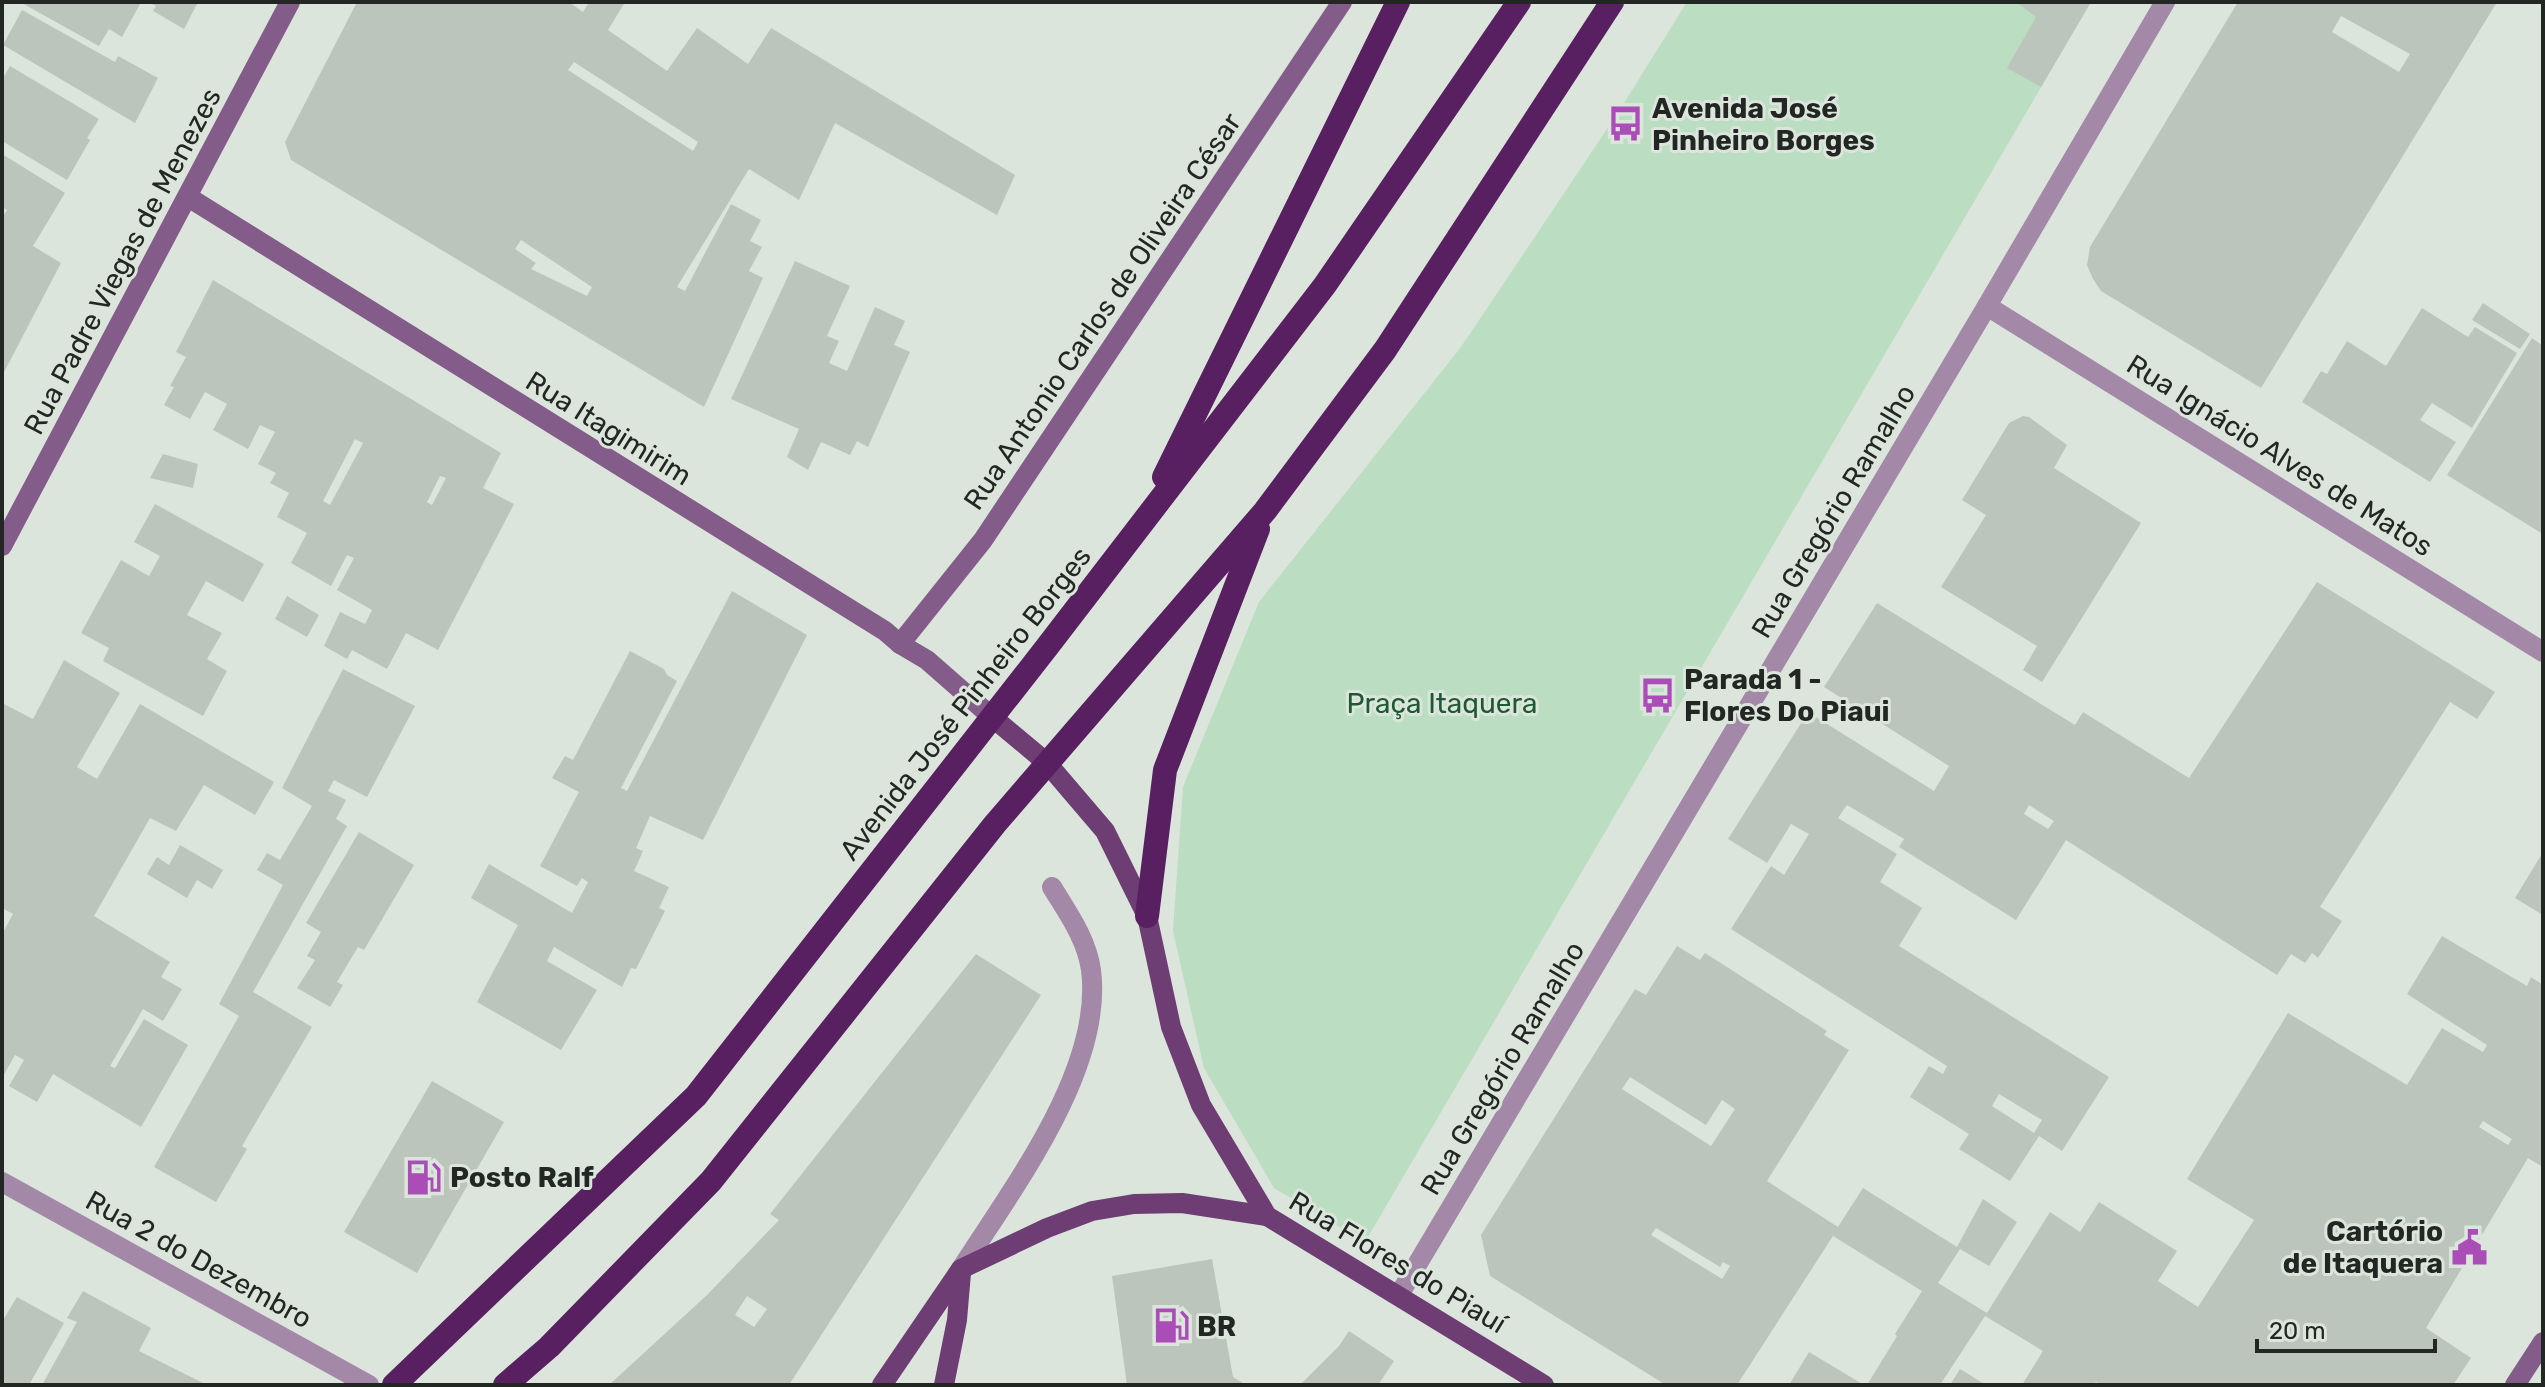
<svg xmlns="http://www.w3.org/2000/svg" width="2545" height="1387" font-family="Rubik,sans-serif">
	<rect width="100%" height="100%" fill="#dbe5dc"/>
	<!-- green -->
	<path fill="#bbddc1" d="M 1687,2 L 2091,2 L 1365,1242 L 1274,1188 L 1204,1068 L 1173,931 L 1183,787 L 1259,602 L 1461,347 L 1619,111 Z"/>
	<!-- building -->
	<g fill="#bbc5bc" fill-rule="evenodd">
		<path d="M 20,2 L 136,2 L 140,4 L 122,37 L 109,29 L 99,46 Z"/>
		<path d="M 148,2 L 198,2 L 184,29 L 153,11 L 156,6 Z"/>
		<path d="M 357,2 L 569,2 L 583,12 L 589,2 L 625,2 L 608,30 L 667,71 L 697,28 L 748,64 L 771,28 L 1015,175 L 997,215 L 835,123 L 799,200 L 749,169 L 677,287 L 685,291 L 731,204 L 761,220 L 750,241 L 762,247 L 749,271 L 763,278 L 704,407 L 291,160 L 285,142 ZM 574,62 L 698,142 L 693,151 L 568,70 ZM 521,240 L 592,287 L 587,296 L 531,269 L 536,263 L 515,249 Z"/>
		<path d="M 2016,2 L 2091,2 L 2041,87 L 2007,68 L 2036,17 Z"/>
		<path d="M 2238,2 L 2497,2 L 2261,388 L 2101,291 L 2093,279 L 2087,265 L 2090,247 ZM 2341,16 L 2410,54 L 2399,72 L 2332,32 Z"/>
		<path d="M 22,10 L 115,62 L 118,56 L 158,78 L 135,123 L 3,45 Z"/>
		<path d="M 10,66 L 99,119 L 87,138 L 90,140 L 67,180 L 2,141 L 2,80 Z"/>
		<path d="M 2,154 L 65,193 L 33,246 L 61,263 L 2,376 L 2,218 L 7,210 L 2,207 Z"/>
		<path d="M 795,261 L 850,286 L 827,336 L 839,341 L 829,363 L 847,371 L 875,307 L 905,321 L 894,345 L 910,352 L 868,447 L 857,441 L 850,455 L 821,442 L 808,470 L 787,457 L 799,429 L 731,399 Z"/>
		<path d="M 213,280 L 501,453 L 483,488 L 514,504 L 438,650 L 406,633 L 387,669 L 352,650 L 347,659 L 324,646 L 340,612 L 365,624 L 372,610 L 337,590 L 354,558 L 347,555 L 331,586 L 291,563 L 307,533 L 277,517 L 289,493 L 270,483 L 276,473 L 258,464 L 275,432 L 260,425 L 248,449 L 213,430 L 227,404 L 205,392 L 190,419 L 164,405 L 174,387 L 170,386 L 186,357 L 176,352 ZM 355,439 L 363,443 L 330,505 L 323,501 ZM 440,476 L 446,478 L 432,505 L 427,502 Z"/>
		<path d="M 2483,303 L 2530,334 L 2520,349 L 2472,320 Z"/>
		<path d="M 2422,308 L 2468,337 L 2475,327 L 2517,353 L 2472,428 L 2432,403 L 2420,420 L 2456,442 L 2430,482 L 2302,402 L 2321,371 L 2327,374 L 2347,341 L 2386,366 Z"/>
		<path d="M 2532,338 L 2543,346 L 2543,534 L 2447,475 Z"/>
		<path d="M 2023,416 L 2029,417 L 2067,445 L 2054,468 L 2141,523 L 2042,682 L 2023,670 L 2037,646 L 1941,587 L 1986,515 L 1962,500 L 2009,423 Z"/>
		<path d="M 163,454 L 198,464 L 193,488 L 150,478 Z"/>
		<path d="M 155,504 L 264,564 L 243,602 L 206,581 L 187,615 L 222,633 L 207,659 L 227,671 L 203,716 L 103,661 L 109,648 L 81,633 L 121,560 L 149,576 L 160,556 L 134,542 Z"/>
		<path d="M 2317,582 L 2495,692 L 2477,719 L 2450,702 L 2320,907 L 2342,921 L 2318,958 L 2312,953 L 2305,963 L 2291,954 L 2277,975 L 2066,840 L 2016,920 L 1899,847 L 1904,839 L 1847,805 L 1838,818 L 1897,854 L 1880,882 L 1922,908 L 1899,946 L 2109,1077 L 2062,1151 L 2039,1136 L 2010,1181 L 1959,1149 L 1969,1134 L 1910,1097 L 1929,1066 L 1943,1074 L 1947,1066 L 1731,929 L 1771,866 L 1784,875 L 1809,834 L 1791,824 L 1767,863 L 1728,839 L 1808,712 L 1934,791 L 1949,766 L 1824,687 L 1877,603 L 2075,725 L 2083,712 L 2189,778 ZM 2029,805 L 2054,821 L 2048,829 L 2024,814 ZM 1999,1094 L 2042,1120 L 2034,1133 L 1992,1106 Z"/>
		<path d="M 732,591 L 807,635 L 703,840 L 650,816 L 636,848 L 643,851 L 634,871 L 669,887 L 659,908 L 665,911 L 636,969 L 631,968 L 622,987 L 554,947 L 547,961 L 597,990 L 561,1050 L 477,1002 L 518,925 L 471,898 L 489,864 L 572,913 L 588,882 L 582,878 L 577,886 L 540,866 L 579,792 L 552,778 L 565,756 L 573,760 L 630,651 L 664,669 L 667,675 L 677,681 L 621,788 L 627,791 Z"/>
		<path d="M 287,596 L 319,615 L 307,637 L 275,619 Z"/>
		<path d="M 64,660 L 120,693 L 77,767 L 97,779 L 140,704 L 274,782 L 255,815 L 204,785 L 176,831 L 150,818 L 94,916 L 170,962 L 161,977 L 182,989 L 163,1021 L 143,1009 L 110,1066 L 115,1068 L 144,1019 L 188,1045 L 141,1127 L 53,1074 L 37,1102 L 9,1086 L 24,1060 L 15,1055 L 2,1078 L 2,934 L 13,914 L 2,908 L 2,703 L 33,719 Z"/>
		<path d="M 343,669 L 415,706 L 367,797 L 334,780 L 328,791 L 346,800 L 336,819 L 347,826 L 253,992 L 312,1027 L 242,1146 L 247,1149 L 216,1202 L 154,1167 L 239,1016 L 219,1004 L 283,885 L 257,870 L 267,853 L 280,860 L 312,806 L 282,788 Z"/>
		<path d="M 359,832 L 414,865 L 364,950 L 358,947 L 337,982 L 343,985 L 330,1007 L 297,988 L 315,960 L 307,956 L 321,932 L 306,923 Z"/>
		<path d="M 180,845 L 223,870 L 212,889 L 197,880 L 187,898 L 147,874 L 157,857 L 169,865 Z"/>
		<path d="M 2543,852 L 2543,915 L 2515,898 Z"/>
		<path d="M 2442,936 L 2527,986 L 2531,977 L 2543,985 L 2543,1167 L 2528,1158 L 2426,1328 L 2471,1358 L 2453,1385 L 2101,1385 L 2096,1382 L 2093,1385 L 2022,1385 L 2043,1351 L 1985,1316 L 1940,1385 L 1867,1385 L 1897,1336 L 1895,1334 L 1922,1291 L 1833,1236 L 1737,1385 L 1666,1385 L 1490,1276 L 1481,1235 L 1635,989 L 1646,995 L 1677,946 L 1700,960 L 1705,953 L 1827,1031 L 1824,1035 L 1849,1050 L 1767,1181 L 1838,1227 L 1863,1188 L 1957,1247 L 1983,1199 L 2017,1222 L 1989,1266 L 1960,1249 L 1938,1283 L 1987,1313 L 2050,1212 L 2080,1232 L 2099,1202 L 2177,1251 L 2158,1281 L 2198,1307 L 2254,1220 L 2187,1179 L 2288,1013 L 2407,1085 L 2442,1028 L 2483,1052 L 2487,1045 L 2407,994 ZM 1630,1077 L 1706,1125 L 1722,1100 L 1735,1109 L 1711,1146 L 1622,1089 ZM 2483,1121 L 2512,1139 L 2508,1145 L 2479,1127 ZM 1656,1228 L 1720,1267 L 1723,1262 L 1730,1266 L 1722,1279 L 1651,1235 Z"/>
		<path d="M 976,954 L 1041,995 L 789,1385 L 609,1385 L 707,1295 L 779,1220 L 770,1214 ZM 747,1296 L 767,1309 L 754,1327 L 735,1315 Z"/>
		<path d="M 432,1081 L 504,1122 L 417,1273 L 344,1232 Z"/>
		<path d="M 1212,1259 L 1233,1377 L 1246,1385 L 1127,1385 L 1112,1276 Z"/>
		<path d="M 83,1291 L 151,1328 L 139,1351 L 207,1385 L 42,1385 L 77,1322 L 67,1318 Z"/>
		<path d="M 17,1297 L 64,1323 L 29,1385 L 2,1385 L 2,1322 Z"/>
		<path d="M 1349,1331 L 1394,1361 L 1378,1385 L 1300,1385 L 1339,1346 Z"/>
		<path d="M 1809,1352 L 1864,1385 L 1789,1385 Z"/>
		<path d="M 1960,1369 L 1986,1385 L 1950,1385 Z"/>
	</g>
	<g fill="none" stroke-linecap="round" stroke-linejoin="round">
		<!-- lane -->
		<path stroke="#a388a7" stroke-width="20" d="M 961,1269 C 1012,1189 1104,1069 1091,970 C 1087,939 1067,912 1052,887"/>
		<!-- street -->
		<g stroke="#a388a7" stroke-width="20">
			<path d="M 1987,306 L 2543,652"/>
			<path d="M 2,1182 L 369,1385"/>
			<path d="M 1399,1295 L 1987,306 L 2165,2"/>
		</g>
		<!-- secondary -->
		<g stroke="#845c89" stroke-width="20">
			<path d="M 188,197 L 885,631 L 900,644 L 927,660 L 992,717"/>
			<path d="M 2,546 L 290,2"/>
			<path d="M 900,644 L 983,540 L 1342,2"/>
			<path d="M 2515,1385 L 2543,1342"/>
		</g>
		<!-- primary -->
		<g stroke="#6d3d73" stroke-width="20">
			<path d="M 992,717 L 1047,763 L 1105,831 L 1147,916 L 1171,1027 L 1201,1105 L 1267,1216 L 1544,1385"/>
			<path d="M 882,1385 L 961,1269 L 1047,1228 L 1092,1211 L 1134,1204 L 1182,1203 L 1267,1216"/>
			<path d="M 944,1385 L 957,1320 L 961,1273"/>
		</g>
		<!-- highway -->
		<g stroke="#582060" stroke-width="24">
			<path d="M 1164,477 L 1398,2"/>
			<path d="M 1147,916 L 1165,770 L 1258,529"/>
			<path d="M 394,1385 L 696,1096 L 1047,647 L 1325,285 L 1519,2"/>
			<path d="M 505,1385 L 549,1347 L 711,1181 L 995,824 L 1265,511 L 1385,350 L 1612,2"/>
		</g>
	</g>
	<!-- icons -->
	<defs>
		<symbol id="bus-bare" viewBox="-9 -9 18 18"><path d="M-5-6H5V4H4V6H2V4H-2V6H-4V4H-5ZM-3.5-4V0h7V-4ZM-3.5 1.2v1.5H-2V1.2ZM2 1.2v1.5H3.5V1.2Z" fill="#aa4db7" stroke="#dbe5dc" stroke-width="2.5" paint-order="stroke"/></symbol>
		<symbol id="fuel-bare" viewBox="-9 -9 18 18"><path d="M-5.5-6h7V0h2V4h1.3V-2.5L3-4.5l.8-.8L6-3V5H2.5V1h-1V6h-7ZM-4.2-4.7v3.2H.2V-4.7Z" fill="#aa4db7" stroke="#dbe5dc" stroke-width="2.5" paint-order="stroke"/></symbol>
		<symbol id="civic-bare" viewBox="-9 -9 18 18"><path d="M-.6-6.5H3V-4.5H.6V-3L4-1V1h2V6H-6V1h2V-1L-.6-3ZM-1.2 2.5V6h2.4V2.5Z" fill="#aa4db7" stroke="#dbe5dc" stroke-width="2.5" paint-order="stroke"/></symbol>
	</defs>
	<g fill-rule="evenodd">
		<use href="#bus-bare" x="1600" y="98" width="51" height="51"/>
		<use href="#bus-bare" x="1632" y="670" width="51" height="51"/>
		<use href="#fuel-bare" x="398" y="1152" width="51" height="51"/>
		<use href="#civic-bare" x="2444" y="1222" width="51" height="51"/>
		<use href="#fuel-bare" x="1146" y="1300" width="51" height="51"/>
	</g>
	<g text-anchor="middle" stroke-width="6" stroke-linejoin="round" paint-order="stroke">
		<!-- poi labels -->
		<g font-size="28" font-weight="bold" fill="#232724" stroke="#dbe5dc" text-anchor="start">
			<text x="1652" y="118">Avenida José<tspan x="1652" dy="32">Pinheiro Borges</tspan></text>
			<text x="1684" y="689">Parada 1 -<tspan x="1684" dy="32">Flores Do Piaui</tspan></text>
			<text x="450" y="1187">Posto Ralf</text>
			<text x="2443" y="1241" text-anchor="end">Cartório<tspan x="2443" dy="32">de Itaquera</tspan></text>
			<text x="1197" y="1336">BR</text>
		</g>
		<!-- street labels -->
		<g font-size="28" fill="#232724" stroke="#dbe5dc">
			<text transform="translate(122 261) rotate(-62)" y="10">Rua Padre Viegas de Menezes</text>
			<text transform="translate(1102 311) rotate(-56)" y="10">Rua Antonio Carlos de Oliveira César</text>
			<text transform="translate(609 428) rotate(32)" y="10">Rua Itagimirim</text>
			<text transform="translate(2280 455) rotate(32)" y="10">Rua Ignácio Alves de Matos</text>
			<text transform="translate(1833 511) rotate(-59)" y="10">Rua Gregório Ramalho</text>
			<text transform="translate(965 703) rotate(-52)" y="10">Avenida José Pinheiro Borges</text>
			<text transform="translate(1502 1068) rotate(-59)" y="10">Rua Gregório Ramalho</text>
			<text transform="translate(199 1259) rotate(29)" y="10">Rua 2 do Dezembro</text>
			<text transform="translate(1398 1262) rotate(31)" y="10">Rua Flores do Piauí</text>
		</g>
		<!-- park labels -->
		<g font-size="28" fill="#1d5a31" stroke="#dbe5dc">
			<text x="1442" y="713">Praça Itaquera</text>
		</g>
	</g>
	<!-- border -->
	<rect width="2545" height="1387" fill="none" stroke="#232724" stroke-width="8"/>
	<!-- scale -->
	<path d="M2257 1339v12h178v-12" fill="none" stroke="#232724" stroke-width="4"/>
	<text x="2269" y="1339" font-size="24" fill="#232724" stroke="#dbe5dc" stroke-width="6" paint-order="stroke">20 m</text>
</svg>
